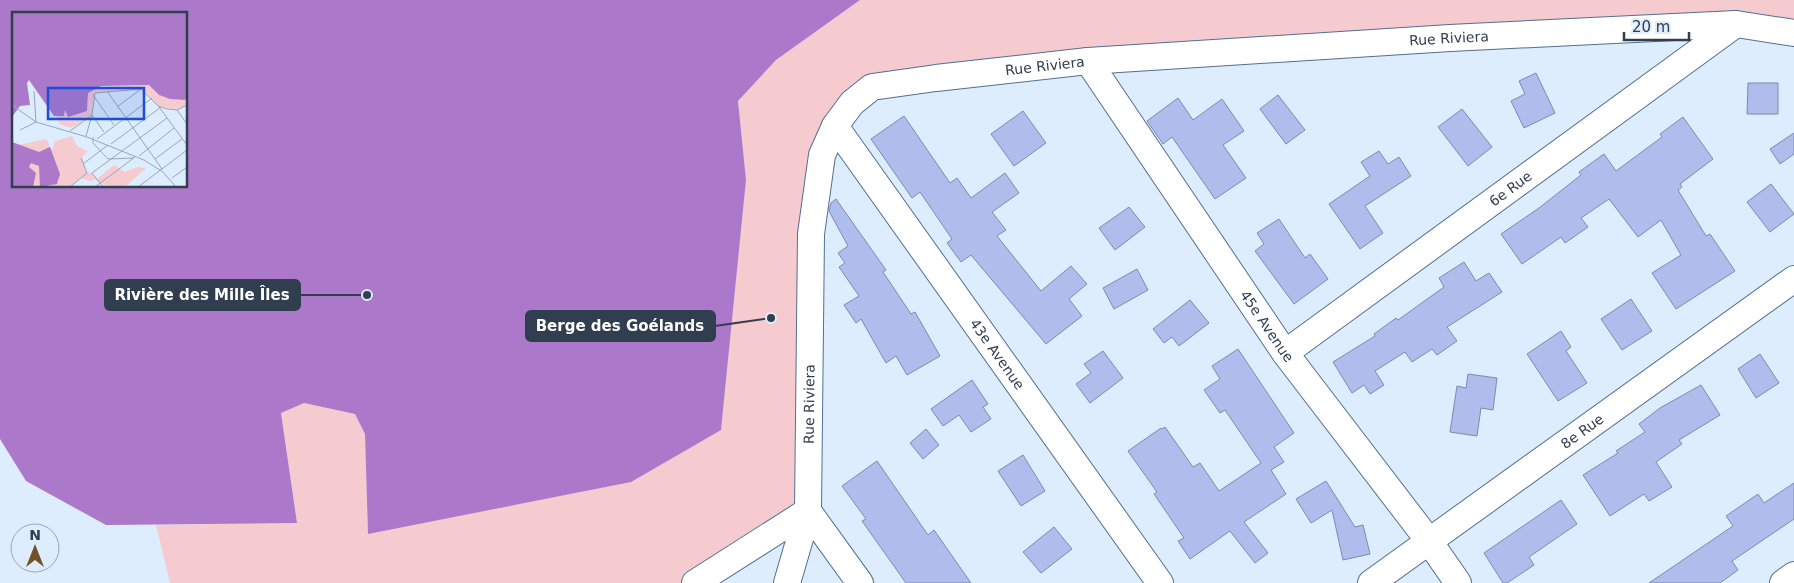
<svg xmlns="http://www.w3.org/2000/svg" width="1794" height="583" font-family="'DejaVu Sans',sans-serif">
	<rect width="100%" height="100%" fill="#deedfd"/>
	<!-- green -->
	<path fill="#f6cbcf" d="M 860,0 L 1794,0 L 1794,32 L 872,85 L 822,155 L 808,511 L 688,583 L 170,583 L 156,525 L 297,523 L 281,412 L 304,403 L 355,414 L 365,434 L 368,534 L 721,430 L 746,180 L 738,101 L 776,60 Z"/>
	<!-- water -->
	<path fill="#ab78ca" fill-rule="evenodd" d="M 0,0 L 860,0 L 776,60 L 738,101 L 746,180 L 721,430 L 631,482 L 368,534 L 365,434 L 355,414 L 304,403 L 281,413 L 297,523 L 106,525 L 26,481 L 0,439 ZM 14,14 L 186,14 L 186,186 L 14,186 Z"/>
	<!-- building -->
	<g fill="#aebdec" stroke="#7c89b6">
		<path d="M 1536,73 L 1555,113 L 1524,128 L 1511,101 L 1525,94 L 1519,81 Z"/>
		<path d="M 1748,83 L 1778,83 L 1778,114 L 1747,114 Z"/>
		<path d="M 1278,95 L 1305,130 L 1286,144 L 1260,109 Z"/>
		<path d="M 1178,98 L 1193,120 L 1222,99 L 1244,131 L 1223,145 L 1246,178 L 1215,199 L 1172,137 L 1163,144 L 1147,121 Z"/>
		<path d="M 1462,109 L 1492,147 L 1468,166 L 1438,127 Z"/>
		<path d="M 1023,111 L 1046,143 L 1014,166 L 991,134 Z"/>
		<path d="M 904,116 L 950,183 L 957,178 L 971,198 L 1005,173 L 1019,193 L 992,212 L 1006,230 L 997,236 L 1041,291 L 1071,266 L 1087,284 L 1069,299 L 1082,316 L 1046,344 L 971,255 L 961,262 L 947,243 L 952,239 L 920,192 L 912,198 L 871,139 Z"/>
		<path d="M 1683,117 L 1713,159 L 1680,184 L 1682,187 L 1678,190 L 1706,236 L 1710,234 L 1735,271 L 1676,309 L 1652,273 L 1681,255 L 1661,220 L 1638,237 L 1609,199 L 1581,218 L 1588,227 L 1565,243 L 1561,237 L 1522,264 L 1501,234 L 1539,208 L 1581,175 L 1579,172 L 1604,154 L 1616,171 L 1662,137 L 1660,134 Z"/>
		<path d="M 1794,133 L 1794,154 L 1780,164 L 1770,149 Z"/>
		<path d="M 1379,151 L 1388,164 L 1399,157 L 1411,176 L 1365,206 L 1383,233 L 1360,249 L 1329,204 L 1370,176 L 1361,162 Z"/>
		<path d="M 1771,184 L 1794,214 L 1770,232 L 1747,202 Z"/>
		<path d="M 836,199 L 886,270 L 883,272 L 911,314 L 915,312 L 940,356 L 907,375 L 896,356 L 886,363 L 861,319 L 856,323 L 844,305 L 859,296 L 839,267 L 845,263 L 838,253 L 848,246 L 829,211 L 831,203 Z"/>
		<path d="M 1129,207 L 1145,227 L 1115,250 L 1099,228 Z"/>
		<path d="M 1279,219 L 1305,258 L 1310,254 L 1328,279 L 1294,304 L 1255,251 L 1264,244 L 1257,233 Z"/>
		<path d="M 1464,262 L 1476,281 L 1489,273 L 1502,292 L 1447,327 L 1457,341 L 1437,355 L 1432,349 L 1412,362 L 1405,352 L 1375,371 L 1384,385 L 1370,394 L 1364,385 L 1352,393 L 1333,362 L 1375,336 L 1374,334 L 1396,318 L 1398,320 L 1444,287 L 1439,278 Z"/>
		<path d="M 1137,269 L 1148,290 L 1114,309 L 1103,288 Z"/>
		<path d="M 1631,299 L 1652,331 L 1622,350 L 1601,319 Z"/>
		<path d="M 1190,300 L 1209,323 L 1179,346 L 1172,337 L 1164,343 L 1153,329 Z"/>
		<path d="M 1561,331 L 1571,347 L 1566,351 L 1587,383 L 1558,401 L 1527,354 Z"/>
		<path d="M 1238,349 L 1294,433 L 1274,447 L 1284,462 L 1271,470 L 1286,494 L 1244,522 L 1268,553 L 1255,563 L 1230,531 L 1190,559 L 1178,541 L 1184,538 L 1154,494 L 1157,492 L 1128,451 L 1161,428 L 1162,429 L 1165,427 L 1193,467 L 1200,463 L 1219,491 L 1261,463 L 1225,410 L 1220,413 L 1204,390 L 1220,379 L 1212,366 Z"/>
		<path d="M 1103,351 L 1123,378 L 1090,403 L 1076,384 L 1091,373 L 1084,364 Z"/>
		<path d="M 1760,354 L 1779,383 L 1756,398 L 1738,369 Z"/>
		<path d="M 1468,374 L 1497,378 L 1493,410 L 1481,408 L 1477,436 L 1450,432 L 1457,386 L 1466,388 Z"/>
		<path d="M 972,380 L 988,404 L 983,407 L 991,419 L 971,432 L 959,415 L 943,426 L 931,409 Z"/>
		<path d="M 1701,385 L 1720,415 L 1679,440 L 1682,444 L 1656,462 L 1672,487 L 1649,501 L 1644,494 L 1610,516 L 1583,475 L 1618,453 L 1616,451 L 1645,432 L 1639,424 L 1660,408 Z"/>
		<path d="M 926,429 L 939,445 L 923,459 L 910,443 Z"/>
		<path d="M 1023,455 L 1045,491 L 1021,506 L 998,471 Z"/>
		<path d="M 877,461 L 928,535 L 934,530 L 971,583 L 906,583 L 862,521 L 866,519 L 842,486 Z"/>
		<path d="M 1326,481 L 1355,527 L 1363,525 L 1370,554 L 1343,560 L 1332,510 L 1311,523 L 1296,499 Z"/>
		<path d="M 1794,483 L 1794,519 L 1732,561 L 1738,570 L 1720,583 L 1649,583 L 1733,526 L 1726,516 L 1758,494 L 1764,503 Z"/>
		<path d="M 1561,500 L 1577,524 L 1529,557 L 1534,565 L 1507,583 L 1503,583 L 1484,553 Z"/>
		<path d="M 1054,527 L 1072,549 L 1041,573 L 1023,552 Z"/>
	</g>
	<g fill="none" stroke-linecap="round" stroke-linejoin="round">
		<defs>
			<g id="minor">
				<path id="s1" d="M 1088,61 L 1285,353 L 1429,541 L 1458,583"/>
				<path id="s2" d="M 835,126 L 1160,583"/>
				<path id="s3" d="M 1285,353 L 1736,24"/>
				<path d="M 808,511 L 860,583"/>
				<path id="s4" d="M 695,583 L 808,511 L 811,234 L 822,155 L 835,126 L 852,103 L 872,87 L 936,78 L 1088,61 L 1450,38 L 1736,24 L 1794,33"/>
				<path d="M 787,583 L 808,511"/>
				<path id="s5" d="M 1371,583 L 1794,279"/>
				<path d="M 1783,583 L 1794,575"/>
			</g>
		</defs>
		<!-- minor casing -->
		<use href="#minor" stroke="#4f7094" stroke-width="28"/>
		<!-- minor -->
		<use href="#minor" stroke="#fff" stroke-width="26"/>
	</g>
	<g text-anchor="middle" stroke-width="4" stroke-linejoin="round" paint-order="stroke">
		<!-- street labels -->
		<g font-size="14" fill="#303e4f" stroke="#deedfd">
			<text dy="5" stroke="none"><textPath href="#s4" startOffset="1156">Rue Riviera</textPath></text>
			<text dy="5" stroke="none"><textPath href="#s4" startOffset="751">Rue Riviera</textPath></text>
			<text dy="5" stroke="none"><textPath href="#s3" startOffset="279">6e Rue</textPath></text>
			<text dy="5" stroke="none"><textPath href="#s1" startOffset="320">45e Avenue</textPath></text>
			<text dy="5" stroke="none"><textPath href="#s2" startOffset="280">43e Avenue</textPath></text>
			<text dy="5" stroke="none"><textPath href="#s4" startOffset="241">Rue Riviera</textPath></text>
			<text dy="5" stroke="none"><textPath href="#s5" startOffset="260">8e Rue</textPath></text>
		</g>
	</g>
	<!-- overview -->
	<g transform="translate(12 12)">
		<rect width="175" height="175" fill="#deedfd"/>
		<path d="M 137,73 L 147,83 L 158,87 L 172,88 L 175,84 L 175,93 L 165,98 L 146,94 L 132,78 L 83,81 L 80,103 L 59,116 L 47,112 L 45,104 L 52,104 L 51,98 L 55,98 L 56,104 L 75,99 L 76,81 L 84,75 ZM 60,124 L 65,134 L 76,139 L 70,145 L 75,161 L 80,161 L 85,167 L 102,153 L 113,160 L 125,155 L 134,156 L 113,175 L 92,173 L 83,167 L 79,169 L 69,166 L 58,175 L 20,175 L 6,133 L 34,127 L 40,138 L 43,129 Z" fill="#f6cbcf"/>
		<path d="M 0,0 L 175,0 L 175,84 L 173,88 L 158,87 L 147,83 L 137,73 L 89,74 L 76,81 L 75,99 L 56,105 L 53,98 L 52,104 L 42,104 L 17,68 L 15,71 L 18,93 L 8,94 L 0,105 ZM 0,130 L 27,140 L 38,135 L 48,162 L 45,172 L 28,175 L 27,154 L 19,151 L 17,155 L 24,161 L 21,175 L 0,175 Z" fill="#ab78ca"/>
		<path fill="none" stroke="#98a7b7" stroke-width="1" d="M 95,79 L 150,157M 81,83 L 102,113M 0,93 L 24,110 L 75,125 L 132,148 L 151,160 L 164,175M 105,95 L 129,77M 147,95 L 175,133M 165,98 L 175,112M 80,103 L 92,120M 8,118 L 24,110 L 22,79M 58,119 L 80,103 L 83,81 L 129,77 L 146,94 L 155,97 L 165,98 L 175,93M 74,124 L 80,103M 81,125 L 81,131 L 96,147 L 122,146M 85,127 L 140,86M 99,132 L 149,95M 127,144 L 162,116M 69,146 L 75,161M 143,147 L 170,127M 71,152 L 96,133M 80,161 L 155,106M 80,161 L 91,175M 160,166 L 175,155M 58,175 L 75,161M 83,175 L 123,145M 126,175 L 175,138"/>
		<path fill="#1d4ed8" fill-opacity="0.15" stroke="#1d4ed8" stroke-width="2.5" d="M 36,76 L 132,76 L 132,107 L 36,107 Z"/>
		<rect width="175" height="175" fill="none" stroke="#303e4f" stroke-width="2.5"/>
	</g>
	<!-- callouts -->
	<path fill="none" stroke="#303e4f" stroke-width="2" d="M367 295L300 295M771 318L715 326"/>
	<g fill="#303e4f" stroke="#deedfd" stroke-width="2">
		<circle cx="367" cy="295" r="5"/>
		<circle cx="771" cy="318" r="5"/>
	</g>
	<g fill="#303e4f" stroke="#303e4f" stroke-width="2">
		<rect x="105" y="280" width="195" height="30" rx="5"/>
		<rect x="526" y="311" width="189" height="30" rx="5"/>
	</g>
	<g font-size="15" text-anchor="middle" font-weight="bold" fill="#fff">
		<text x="202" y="300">Rivière des Mille Îles</text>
		<text x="620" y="331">Berge des Goélands</text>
	</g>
	<!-- north arrow -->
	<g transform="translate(35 548)"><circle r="24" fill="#deedfd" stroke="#98a7b7"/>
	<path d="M0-4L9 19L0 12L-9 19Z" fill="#725128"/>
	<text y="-8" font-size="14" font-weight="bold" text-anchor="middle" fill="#303e4f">N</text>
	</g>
	<!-- scale -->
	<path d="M1624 32v8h65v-8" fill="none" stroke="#303e4f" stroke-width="2.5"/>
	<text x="1632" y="32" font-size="15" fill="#303e4f" stroke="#deedfd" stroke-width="4" paint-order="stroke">20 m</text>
</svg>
